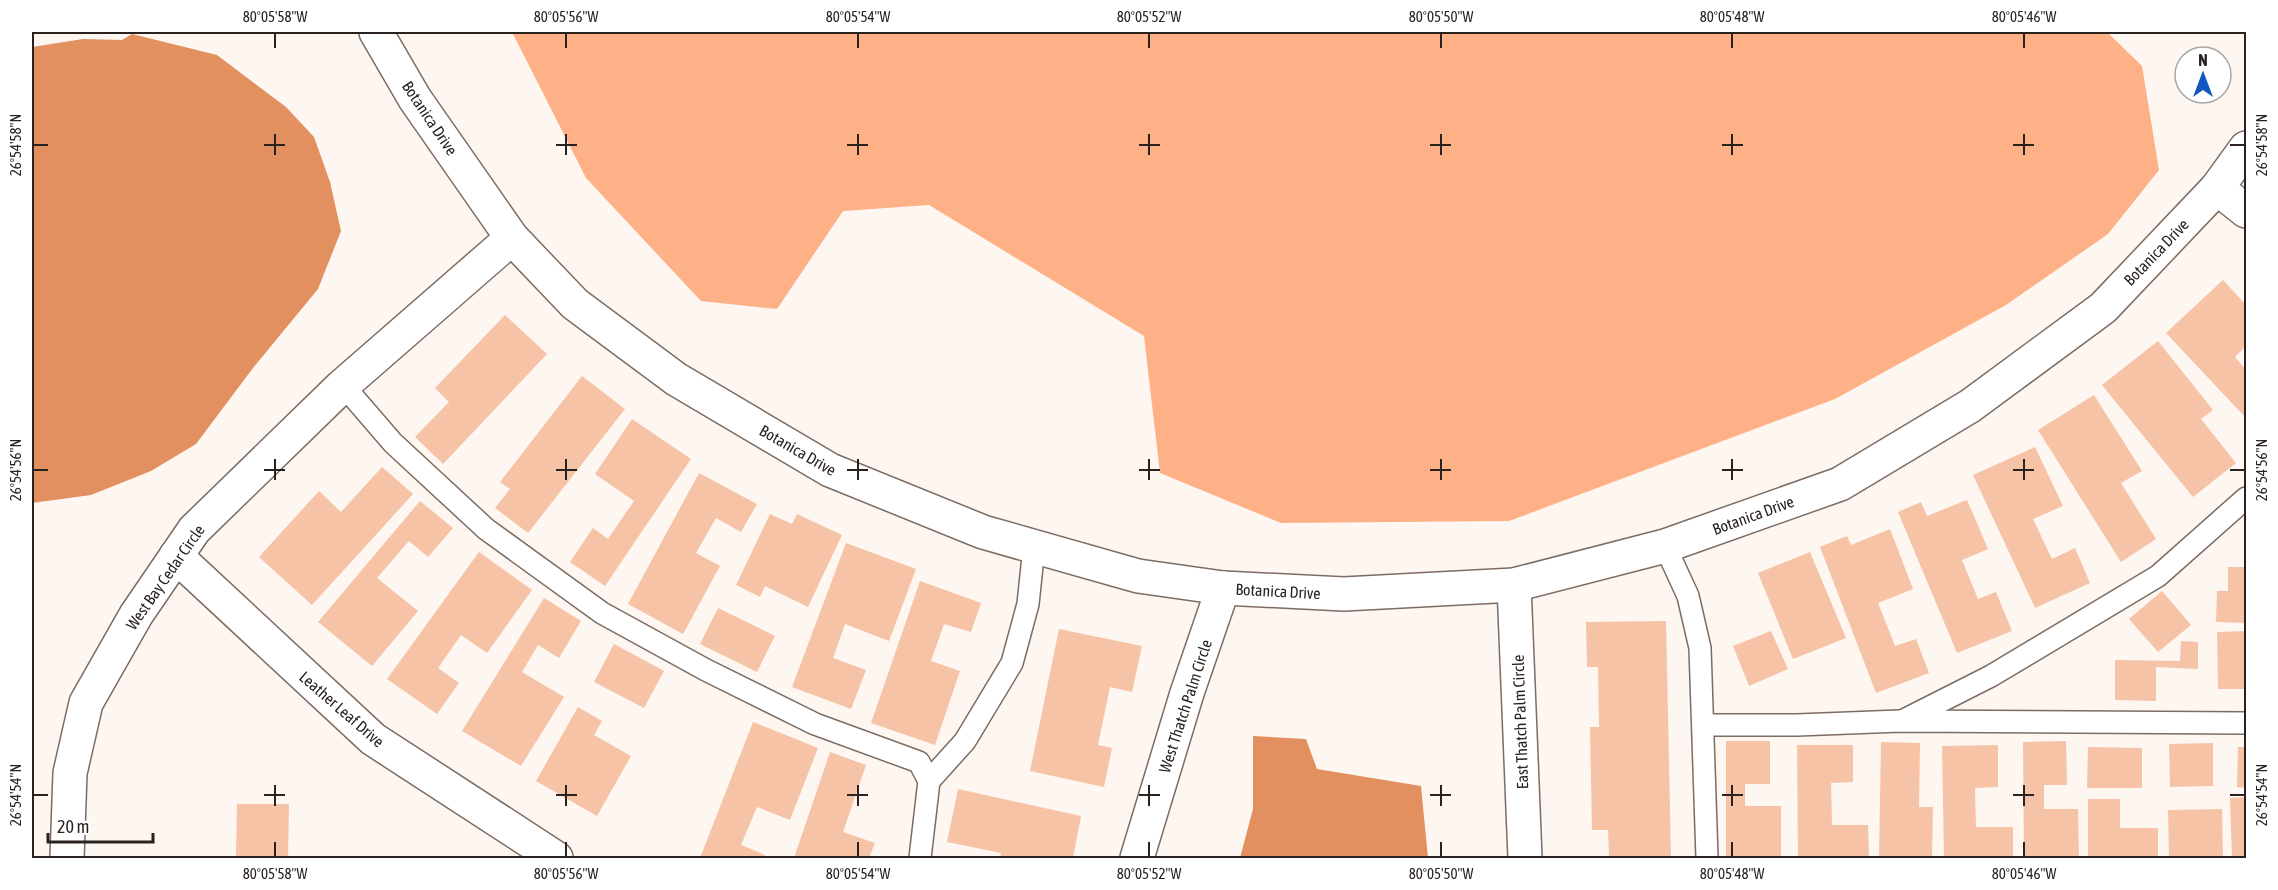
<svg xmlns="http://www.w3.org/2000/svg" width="2278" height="890" font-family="'Asap Condensed',sans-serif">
	<rect width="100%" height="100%" fill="#fdf6f1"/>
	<!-- green -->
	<path fill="#feb187" d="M 512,32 L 2107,32 L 2142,66 L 2159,170 L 2108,234 L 2006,305 L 1835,399 L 1509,521 L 1281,523 L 1160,473 L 1144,336 L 929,205 L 843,211 L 777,309 L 701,301 L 586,178 Z"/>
	<!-- water -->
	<g fill="#e39061">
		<path d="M 132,34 L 217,55 L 286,107 L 314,137 L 330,182 L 341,231 L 318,289 L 253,368 L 196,444 L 151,471 L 91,495 L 32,503 L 32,47 L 83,39 L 122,40 Z"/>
		<path d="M 1253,736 L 1306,739 L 1317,769 L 1421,786 L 1428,858 L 1240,858 L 1253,809 Z"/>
	</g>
	<!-- building -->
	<g fill="#f7c3a6">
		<path d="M 2223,280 L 2246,305 L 2246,346 L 2235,357 L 2246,370 L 2246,418 L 2166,333 Z"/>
		<path d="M 505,315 L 547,354 L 443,464 L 415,437 L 449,402 L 435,388 Z"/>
		<path d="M 2158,341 L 2213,410 L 2201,419 L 2236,463 L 2193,497 L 2102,385 Z"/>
		<path d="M 582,376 L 625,409 L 528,533 L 495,508 L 510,489 L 500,482 Z"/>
		<path d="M 2094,395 L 2142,471 L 2121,483 L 2156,539 L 2121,562 L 2038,430 Z"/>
		<path d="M 632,419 L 691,459 L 605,586 L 570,562 L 593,528 L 608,539 L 634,501 L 595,474 Z"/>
		<path d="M 2035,447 L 2063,506 L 2033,519 L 2052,559 L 2075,548 L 2090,583 L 2035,608 L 1973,475 Z"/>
		<path d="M 382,467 L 413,494 L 312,605 L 259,557 L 319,491 L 341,512 Z"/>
		<path d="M 699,473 L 757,504 L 741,532 L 716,518 L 696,553 L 720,566 L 683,634 L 628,604 Z"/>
		<path d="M 1967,500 L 1988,549 L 1962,560 L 1978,599 L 1996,592 L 2012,631 L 1957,653 L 1898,512 L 1921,502 L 1927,516 Z"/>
		<path d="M 420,501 L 453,528 L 428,557 L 409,541 L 377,578 L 418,611 L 372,666 L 318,622 Z"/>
		<path d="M 770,514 L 792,524 L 797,514 L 842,535 L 808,607 L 765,586 L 760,597 L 736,585 Z"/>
		<path d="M 1890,529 L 1913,589 L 1878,603 L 1895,646 L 1916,639 L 1929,673 L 1876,693 L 1820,547 L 1847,536 L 1851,545 Z"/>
		<path d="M 846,543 L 916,569 L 889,641 L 845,624 L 833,658 L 866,670 L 851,709 L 792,687 Z"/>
		<path d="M 479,552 L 532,590 L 487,653 L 461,635 L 438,668 L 459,683 L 437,714 L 387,679 Z"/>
		<path d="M 1810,552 L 1846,638 L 1793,659 L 1758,573 Z"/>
		<path d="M 2228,567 L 2246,567 L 2246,623 L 2216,622 L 2217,591 L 2228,591 Z"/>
		<path d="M 920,581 L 981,603 L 971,632 L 944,624 L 931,661 L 960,671 L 935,745 L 871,723 Z"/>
		<path d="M 2162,591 L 2191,625 L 2158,652 L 2129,619 Z"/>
		<path d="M 544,598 L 581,621 L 559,658 L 538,645 L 522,672 L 564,697 L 521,766 L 462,731 Z"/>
		<path d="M 718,608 L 775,636 L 757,672 L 700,644 Z"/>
		<path d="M 1666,621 L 1671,858 L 1591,858 L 1590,857 L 1609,856 L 1608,830 L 1592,830 L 1590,727 L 1599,727 L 1598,667 L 1587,667 L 1586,622 Z"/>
		<path d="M 1059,629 L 1142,646 L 1132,692 L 1110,687 L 1098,745 L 1112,748 L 1104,787 L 1030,771 Z"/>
		<path d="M 1771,631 L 1788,669 L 1749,686 L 1733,646 Z"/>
		<path d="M 2246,631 L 2246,689 L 2218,689 L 2217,632 Z"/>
		<path d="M 2181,641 L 2198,642 L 2198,669 L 2156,667 L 2156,701 L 2115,700 L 2115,660 L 2180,661 Z"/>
		<path d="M 614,644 L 664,671 L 644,708 L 594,682 Z"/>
		<path d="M 578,707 L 602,721 L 594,735 L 631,756 L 597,816 L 536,781 Z"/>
		<path d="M 753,722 L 818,748 L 790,820 L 757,807 L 741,845 L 765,855 L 763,858 L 700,858 Z"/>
		<path d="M 1726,741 L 1770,741 L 1770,784 L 1745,784 L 1745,806 L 1781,806 L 1781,858 L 1726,858 Z"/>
		<path d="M 2066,741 L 2067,785 L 2044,785 L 2044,809 L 2078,809 L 2079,858 L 2024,858 L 2023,742 Z"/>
		<path d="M 1881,742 L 1920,743 L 1919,807 L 1933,807 L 1932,858 L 1879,858 Z"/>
		<path d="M 2213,743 L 2213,786 L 2170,787 L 2169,744 Z"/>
		<path d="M 1797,745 L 1853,745 L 1853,782 L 1831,783 L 1832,825 L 1868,825 L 1869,858 L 1798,858 Z"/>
		<path d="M 1998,745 L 1998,787 L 1975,788 L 1976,827 L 2013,827 L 2013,858 L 1944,858 L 1942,746 Z"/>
		<path d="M 2088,747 L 2142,748 L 2142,788 L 2087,788 Z"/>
		<path d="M 2238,747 L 2246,747 L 2246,788 L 2237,787 Z"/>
		<path d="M 830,752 L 866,765 L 843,832 L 875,843 L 869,858 L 794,858 Z"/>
		<path d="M 958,789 L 1081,816 L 1073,858 L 1000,858 L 1001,853 L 947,842 Z"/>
		<path d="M 2246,797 L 2246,858 L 2232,858 L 2230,798 Z"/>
		<path d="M 2088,799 L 2120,799 L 2120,828 L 2158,828 L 2158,858 L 2088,858 Z"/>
		<path d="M 237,804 L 289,804 L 288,858 L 236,857 Z"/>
		<path d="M 2222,809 L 2223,858 L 2169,858 L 2168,810 Z"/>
	</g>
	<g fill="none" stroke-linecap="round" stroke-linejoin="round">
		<defs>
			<g id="service">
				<path d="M 343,385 L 393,443 L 486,529 L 602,613 L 706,670 L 815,724 L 919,762 L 929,781 L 920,858"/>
				<path d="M 1665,546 L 1688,596 L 1700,648 L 1707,858"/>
				<path d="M 1904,720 L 1991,676 L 2158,576 L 2246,498"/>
				<path d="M 1703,725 L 1797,725 L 1900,721 L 2246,723"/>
				<path d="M 929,781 L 965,741 L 1012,663 L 1028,604 L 1034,547"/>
			</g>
			<g id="minor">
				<path d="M 376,32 L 415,99 L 512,238 L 575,304 L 676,379 L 830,470 L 983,532 L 1138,576 L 1223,588 L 1344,594 L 1514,585 L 1665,546 L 1840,484 L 1970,406 L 2103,308 L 2217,188 L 2246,148"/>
				<path d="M 2217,188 L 2246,211"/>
				<path d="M 176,556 L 373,739 L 556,858"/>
				<path d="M 1514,585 L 1525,858"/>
				<path d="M 67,858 L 70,773 L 86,703 L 136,615 L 194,530 L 341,387 L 512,238"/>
				<path d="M 1137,858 L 1187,693 L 1223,588"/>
			</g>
		</defs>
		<!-- service casing -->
		<use href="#service" stroke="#7d6c63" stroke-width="24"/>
		<!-- minor casing -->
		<use href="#minor" stroke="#7d6c63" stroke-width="36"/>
		<!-- service -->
		<use href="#service" stroke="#fff" stroke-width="21"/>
		<!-- minor -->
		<use href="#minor" stroke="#fff" stroke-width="33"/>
	</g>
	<!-- ticks -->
	<path fill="none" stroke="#29221f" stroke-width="2" d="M 275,33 L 275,48M 566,33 L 566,48M 858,33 L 858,48M 1149,33 L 1149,48M 1441,33 L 1441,48M 1732,33 L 1732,48M 2024,33 L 2024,48M 275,134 L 275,155M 566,134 L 566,155M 858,134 L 858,155M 1149,134 L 1149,155M 1441,134 L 1441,155M 1732,134 L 1732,155M 2024,134 L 2024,155M 33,145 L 48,145M 264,145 L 285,145M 556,145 L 577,145M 847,145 L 868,145M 1139,145 L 1160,145M 1430,145 L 1451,145M 1722,145 L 1743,145M 2013,145 L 2034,145M 2230,145 L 2245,145M 275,459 L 275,480M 566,459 L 566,480M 858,459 L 858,480M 1149,459 L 1149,480M 1441,459 L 1441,480M 1732,459 L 1732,480M 2024,459 L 2024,480M 33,470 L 48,470M 264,470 L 285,470M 556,470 L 577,470M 847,470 L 868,470M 1139,470 L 1160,470M 1430,470 L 1451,470M 1722,470 L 1743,470M 2013,470 L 2034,470M 2230,470 L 2245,470M 275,785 L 275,806M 566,785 L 566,806M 858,785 L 858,806M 1149,785 L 1149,806M 1441,785 L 1441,806M 1732,785 L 1732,806M 2024,785 L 2024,806M 33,795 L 48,795M 264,795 L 285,795M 556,795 L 577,795M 847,795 L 868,795M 1139,795 L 1160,795M 1430,795 L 1451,795M 1722,795 L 1743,795M 2013,795 L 2034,795M 2230,795 L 2245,795M 275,842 L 275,857M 566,842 L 566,857M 858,842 L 858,857M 1149,842 L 1149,857M 1441,842 L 1441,857M 1732,842 L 1732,857M 2024,842 L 2024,857"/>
	<g text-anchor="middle" stroke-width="4.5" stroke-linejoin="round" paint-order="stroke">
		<!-- street labels -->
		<g font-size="16" fill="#29221f" stroke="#fff">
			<text transform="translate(430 118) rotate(56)" y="6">Botanica Drive</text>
			<text transform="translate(2156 252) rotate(-46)" y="6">Botanica Drive</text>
			<text transform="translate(798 450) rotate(30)" y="6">Botanica Drive</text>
			<text transform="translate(1753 515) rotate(-20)" y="6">Botanica Drive</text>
			<text transform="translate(165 577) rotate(-55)" y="6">West Bay Cedar Circle</text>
			<text transform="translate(1278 591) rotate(3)" y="6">Botanica Drive</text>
			<text transform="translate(1185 706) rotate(-72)" y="6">West Thatch Palm Circle</text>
			<text transform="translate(342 709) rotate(41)" y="6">Leather Leaf Drive</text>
			<text transform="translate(1520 722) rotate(-92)" y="6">East Thatch Palm Circle</text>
		</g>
	</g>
	<!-- border -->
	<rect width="2278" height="890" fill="none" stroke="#ffffff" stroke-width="66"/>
	<!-- north arrow -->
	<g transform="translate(2203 75)"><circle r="28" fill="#ffffff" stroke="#a9a7a5" stroke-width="1.5"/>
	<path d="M0-4.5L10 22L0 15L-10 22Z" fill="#1057c1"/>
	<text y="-9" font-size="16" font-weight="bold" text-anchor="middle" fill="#29221f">N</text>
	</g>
	<!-- scale -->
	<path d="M48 833v9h105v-9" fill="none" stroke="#29221f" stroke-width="3"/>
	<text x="57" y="833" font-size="18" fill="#29221f" stroke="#ffffff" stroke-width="4.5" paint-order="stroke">20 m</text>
	<rect x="33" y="33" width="2212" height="824" fill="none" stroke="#29221f" stroke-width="2"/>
	<g font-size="15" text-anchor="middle" fill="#29221f">
		<text x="275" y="22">80°05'58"W</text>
		<text x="566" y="22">80°05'56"W</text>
		<text x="858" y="22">80°05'54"W</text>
		<text x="1149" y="22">80°05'52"W</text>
		<text x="1441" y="22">80°05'50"W</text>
		<text x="1732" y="22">80°05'48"W</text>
		<text x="2024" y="22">80°05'46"W</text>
		<text transform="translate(16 145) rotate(-90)" y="5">26°54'58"N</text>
		<text transform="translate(2262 145) rotate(-90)" y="5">26°54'58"N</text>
		<text transform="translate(16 470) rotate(-90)" y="5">26°54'56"N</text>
		<text transform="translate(2262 470) rotate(-90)" y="5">26°54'56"N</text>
		<text transform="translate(16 795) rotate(-90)" y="5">26°54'54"N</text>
		<text transform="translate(2262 795) rotate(-90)" y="5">26°54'54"N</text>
		<text x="275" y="879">80°05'58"W</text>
		<text x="566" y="879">80°05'56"W</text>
		<text x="858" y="879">80°05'54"W</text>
		<text x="1149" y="879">80°05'52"W</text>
		<text x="1441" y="879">80°05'50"W</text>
		<text x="1732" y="879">80°05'48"W</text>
		<text x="2024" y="879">80°05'46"W</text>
	</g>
</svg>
